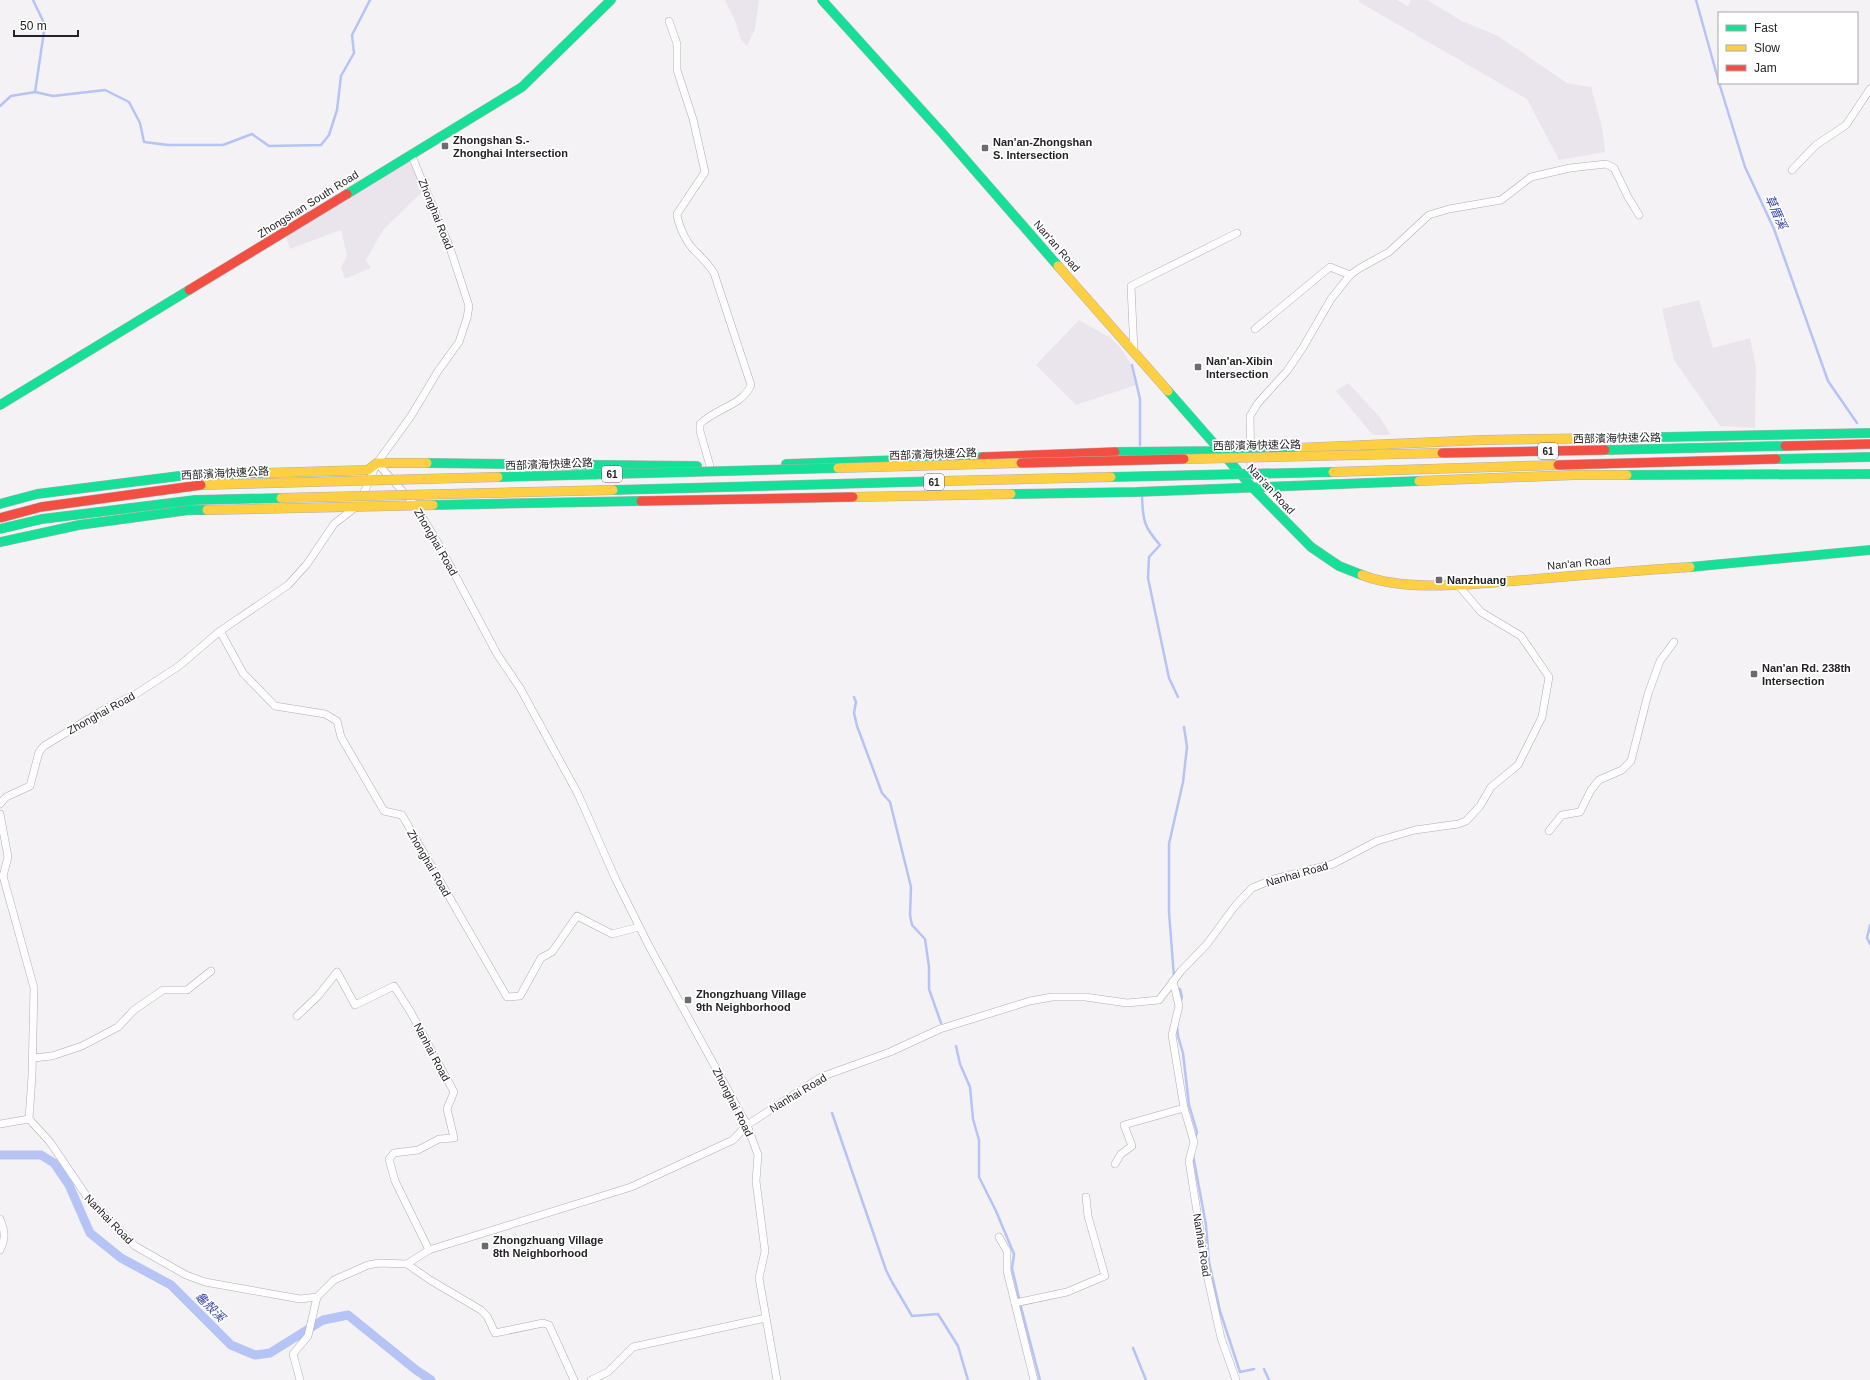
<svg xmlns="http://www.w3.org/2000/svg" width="1870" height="1380" font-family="Helvetica,'Noto Sans TC',sans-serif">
	<rect width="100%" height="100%" fill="#f4f2f5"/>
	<!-- built -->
	<g fill="#eae5ed">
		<path d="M 725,0 L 759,0 L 755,29 L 747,46 L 741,40 L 736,23 Z"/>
		<path d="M 1359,0 L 1397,0 L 1408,6 L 1411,0 L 1427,0 L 1462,21 L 1498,36 L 1567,83 L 1591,87 L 1602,127 L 1605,152 L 1559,160 L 1527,99 L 1359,2 Z"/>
		<path d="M 412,160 L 425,189 L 383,230 L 366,260 L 371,268 L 345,279 L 341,268 L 347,255 L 341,230 L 290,249 L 286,235 Z"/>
		<path d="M 1699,300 L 1713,348 L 1750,338 L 1756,367 L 1755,428 L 1720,426 L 1674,360 L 1662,309 Z"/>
		<path d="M 1079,320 L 1109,337 L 1120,347 L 1132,366 L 1136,385 L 1076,405 L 1036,365 Z"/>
		<path d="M 1348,383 L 1379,416 L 1391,435 L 1373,435 L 1336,391 Z"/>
	</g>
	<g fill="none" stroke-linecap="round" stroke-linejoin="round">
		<!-- stream -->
		<g stroke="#b6c3f5" stroke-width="2.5">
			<path d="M 1696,0 L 1720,86 L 1745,167 L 1774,229 L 1828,381 L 1857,423"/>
			<path d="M 35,92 L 53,96 L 105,90 L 129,102 L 140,123 L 144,142 L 168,145 L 223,145 L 252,134 L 269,146 L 321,145 L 329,135 L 337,110 L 341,76 L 354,53 L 352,35 L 370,0"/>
			<path d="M 0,106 L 11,96 L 35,92 L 45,25 L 33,0"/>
			<path d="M 1132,365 L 1140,399 L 1140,445"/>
			<path d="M 1142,497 C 1143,521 1144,527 1160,545 L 1149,557 L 1148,578 L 1169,678 L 1178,697"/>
			<path d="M 854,697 L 856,702 L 854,713 L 857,726 L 882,793 L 890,802 L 911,887 L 910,915 L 912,925 L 925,939 L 929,967 L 929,989 L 941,1023"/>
			<path d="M 1870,925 L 1867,938 L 1870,944"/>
			<path d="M 1174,977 L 1169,912 L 1169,844 L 1183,782 L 1187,747 L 1184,727"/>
			<path d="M 1180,989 L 1182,997 L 1180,1004"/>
			<path d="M 1177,1026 L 1178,1036 L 1183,1053 L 1189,1105 L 1197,1132 L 1195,1139"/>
			<path d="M 956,1046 L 960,1064 L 970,1087 L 973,1119 L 979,1140 L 979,1177 L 996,1211 L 1014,1254 L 1012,1268 L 1019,1298"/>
			<path d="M 832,1113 L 886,1270 L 892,1282 L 912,1316 L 938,1314 L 958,1346 L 968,1380"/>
			<path d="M 1193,1155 L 1206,1225 L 1209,1262 L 1220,1311 L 1240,1372 L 1254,1369"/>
			<path d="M 1021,1307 L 1040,1380"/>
			<path d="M 1133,1348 L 1146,1380"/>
			<path d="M 1264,1369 L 1269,1380"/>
		</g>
		<!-- canal -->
		<path stroke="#b6c3f5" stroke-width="9" d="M 0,1155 L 41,1155 L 54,1163 L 69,1185 L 90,1233 L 121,1258 L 171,1285 L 231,1345 L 255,1355 L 270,1353 L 323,1320 L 348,1315 L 416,1370 L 431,1380"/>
		<defs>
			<g id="street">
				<path d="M 669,21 L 677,44 L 677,70 L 693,119 L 705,172 L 677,214 C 678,224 685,240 693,249 C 701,257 708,263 714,273 L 751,385 C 742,406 716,408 700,424 L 700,431 L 710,466"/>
				<path d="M 1792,170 L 1816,145 L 1846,125 L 1870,89"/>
				<path d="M 1255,329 L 1330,267 L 1350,275"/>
				<path d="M 1134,352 L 1131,286 L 1237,233"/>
				<path d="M 377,463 L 415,505 L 438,543 L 497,654 L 520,688 L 578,794 L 616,880 L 649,946 L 747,1125 L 758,1155 L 756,1181 L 765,1251 L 759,1278 L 777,1380"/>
				<path d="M 1251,476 L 1250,416 L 1258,403 L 1287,371 L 1302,349 L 1331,299 L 1350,275 L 1360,268 L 1389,252 L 1429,215 L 1449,209 L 1501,200 L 1531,177 L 1570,168 L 1606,164 L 1614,168 L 1628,197 L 1639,215"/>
				<path d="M 362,497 L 377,463 L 411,416 L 438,371 L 459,342 L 467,318 L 469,306 L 450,248 L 411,154"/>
				<path d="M 220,631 L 243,673 L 275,706 L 325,714 L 337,721 L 341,737 L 384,811 L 402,815 L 507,997 L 520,996 L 541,958 L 552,952 L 577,916 L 612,934 L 639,927"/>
				<path d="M 0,804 L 6,797 L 30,786 L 39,752 L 44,746 L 105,709 L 136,694 L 179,666 L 220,631 L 288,585 L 307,564 L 334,524 L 357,506"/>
				<path d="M 0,814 L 8,857 L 3,876 L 34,988 L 32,1076 L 29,1119"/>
				<path d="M 1549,831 L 1562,815 L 1580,812 L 1591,790 L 1599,780 L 1622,770 L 1631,761 L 1648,694 L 1660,661 L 1674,642"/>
				<path d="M 1173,981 L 1179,1006 L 1172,1035 L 1184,1108 L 1194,1142 L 1189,1161 L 1207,1275 L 1221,1338 L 1236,1380"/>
				<path d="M 297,1016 L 318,996 L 337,972 L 355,1005 L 394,986 L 410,1011 L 454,1092 L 447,1109 L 454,1138 L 439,1139 L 418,1150 L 394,1153 L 389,1159 L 395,1181 L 429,1250"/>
				<path d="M 33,1058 L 52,1056 L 82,1046 L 118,1027 L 134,1010 L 163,990 L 187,990 L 211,971"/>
				<path d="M 0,1124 L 29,1119 L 50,1142 L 88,1198 L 135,1246 L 186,1275 L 205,1282 L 300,1299 L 317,1297 L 334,1280 L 368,1265 L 379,1263 L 407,1264 L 429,1250 L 631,1187 L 733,1140 L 747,1125 L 821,1077 L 890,1052 L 940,1029 L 1030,1001 L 1052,997 L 1085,997 L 1127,1003 L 1159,1000 L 1181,971 L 1207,944 L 1235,906 L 1252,888 L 1274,879 L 1333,864 L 1377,841 L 1415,830 L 1458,824 L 1466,821 L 1480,806 L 1491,787 L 1518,765 L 1542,717 L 1549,677 L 1521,636 L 1481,612 L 1458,585"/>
				<path d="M 1115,1164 L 1121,1154 L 1132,1146 L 1124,1125 L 1184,1108"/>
				<path d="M 0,1219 C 5,1231 6,1238 0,1250"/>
				<path d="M 999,1237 L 1007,1251 L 1007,1271 L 1034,1380"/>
				<path d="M 407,1264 L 430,1280 L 481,1310 L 487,1316 L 495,1333 L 543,1323 L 549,1325 L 574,1380"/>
				<path d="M 1015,1303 L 1067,1292 L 1105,1276 L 1088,1216 L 1086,1197"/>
				<path d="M 300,1380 L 293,1354 L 308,1336 L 317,1297"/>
				<path d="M 591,1380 L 608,1372 L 633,1347 L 766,1318"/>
			</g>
			<g id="fast">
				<path d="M 822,0 L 944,135 L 1058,266"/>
				<path d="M 347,194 L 522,87 L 611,0"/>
				<path d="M 1168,391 L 1251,486 L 1311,547 L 1339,566 L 1362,575"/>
				<path d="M 0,405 L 189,290"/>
				<path d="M 1614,438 L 1870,433"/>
				<path d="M 1115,452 L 1220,451 L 1298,448"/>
				<path d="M 427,463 L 697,466"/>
				<path d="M 786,464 L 983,457"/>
				<path d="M 1627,475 L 1870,474"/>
				<path d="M 1011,494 L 1136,492 L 1419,481"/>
				<path d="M 0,504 L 37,494 L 187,475 L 265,473"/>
				<path d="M 433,505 L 641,501"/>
				<path d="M 0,542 L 79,525 L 189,510 L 207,510"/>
				<path d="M 1690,567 L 1870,550"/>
			</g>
			<g id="slow">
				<path d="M 1058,266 L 1168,391"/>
				<path d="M 1298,448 L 1483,440 L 1614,438"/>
				<path d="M 265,473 L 368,470 L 377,463 L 427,463"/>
				<path d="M 1419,481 L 1574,475 L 1627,475"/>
				<path d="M 853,497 L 1011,494"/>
				<path d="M 207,510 L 433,505"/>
				<path d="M 1362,575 C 1407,593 1478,583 1526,580 C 1581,575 1636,571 1690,567"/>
			</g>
			<g id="jam">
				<path d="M 189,290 L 347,194"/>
				<path d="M 983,457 L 1115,452"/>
				<path d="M 641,501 L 853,497"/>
			</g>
		</defs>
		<!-- street casing -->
		<use href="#street" stroke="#afaeb0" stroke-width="8"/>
		<!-- fast casing -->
		<use href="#fast" stroke="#afaeb0" stroke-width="10"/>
		<!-- slow casing -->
		<use href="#slow" stroke="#afaeb0" stroke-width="10"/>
		<!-- jam casing -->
		<use href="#jam" stroke="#afaeb0" stroke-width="10"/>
		<!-- street -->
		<use href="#street" stroke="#fdfdfe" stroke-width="7"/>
		<!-- fast -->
		<use href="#fast" stroke="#16e098" stroke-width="9"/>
		<!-- slow -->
		<use href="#slow" stroke="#ffcf43" stroke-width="9"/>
		<!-- jam -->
		<use href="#jam" stroke="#f24e42" stroke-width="9"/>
		<defs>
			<g id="fast-bridge">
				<path d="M 1605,450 L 1785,446"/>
				<path d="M 1776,459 L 1870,457"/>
				<path d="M 498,477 L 838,468"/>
				<path d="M 1111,477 L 1333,472"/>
				<path d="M 613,490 L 943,481"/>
				<path d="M 0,529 L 42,519 L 195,500 L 281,498"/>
			</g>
			<g id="slow-bridge">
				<path d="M 1184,459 L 1442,453"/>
				<path d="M 838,468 L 1021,463"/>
				<path d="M 1333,472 L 1558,465"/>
				<path d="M 943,481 L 1111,477"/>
				<path d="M 201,485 L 498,477"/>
				<path d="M 281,498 L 613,490"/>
			</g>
			<g id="jam-bridge">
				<path d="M 1785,446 L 1870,444"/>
				<path d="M 1442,453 L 1605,450"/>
				<path d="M 1021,463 L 1184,459"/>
				<path d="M 1558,465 L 1776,459"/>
				<path d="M 0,518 L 41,507 L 201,485"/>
			</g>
		</defs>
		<!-- fast-bridge casing -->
		<use href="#fast-bridge" stroke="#afaeb0" stroke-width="10" stroke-linecap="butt"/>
		<!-- slow-bridge casing -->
		<use href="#slow-bridge" stroke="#afaeb0" stroke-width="10" stroke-linecap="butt"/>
		<!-- jam-bridge casing -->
		<use href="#jam-bridge" stroke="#afaeb0" stroke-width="10" stroke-linecap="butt"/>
		<!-- fast-bridge -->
		<use href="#fast-bridge" stroke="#16e098" stroke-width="9"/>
		<!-- slow-bridge -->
		<use href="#slow-bridge" stroke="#ffcf43" stroke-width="9"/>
		<!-- jam-bridge -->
		<use href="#jam-bridge" stroke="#f24e42" stroke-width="9"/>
	</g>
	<!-- markers -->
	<g fill="#6d6b6e" stroke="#fff" stroke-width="1.5">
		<rect x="441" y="142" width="8" height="8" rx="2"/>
		<rect x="981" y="144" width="8" height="8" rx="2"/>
		<rect x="1194" y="363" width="8" height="8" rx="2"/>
		<rect x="1435" y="576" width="8" height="8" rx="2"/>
		<rect x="1750" y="670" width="8" height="8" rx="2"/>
		<rect x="684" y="996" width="8" height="8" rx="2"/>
		<rect x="481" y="1242" width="8" height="8" rx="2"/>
	</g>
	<g text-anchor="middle" stroke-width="3.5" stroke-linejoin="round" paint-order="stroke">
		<!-- shield labels -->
		<g fill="#fff" stroke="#666566" stroke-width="1">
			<rect x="1538" y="443" width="20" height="16" rx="3"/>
			<rect x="602" y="466" width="20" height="16" rx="3"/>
			<rect x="924" y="474" width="20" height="16" rx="3"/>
		</g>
		<g font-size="10" font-weight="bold" fill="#242325">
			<text x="1548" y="455">61</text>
			<text x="612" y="478">61</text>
			<text x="934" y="486">61</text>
		</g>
		<!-- poi labels -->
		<g font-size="11" font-weight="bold" fill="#242325" stroke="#fff" text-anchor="start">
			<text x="453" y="144">Zhongshan S.-<tspan x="453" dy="13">Zhonghai Intersection</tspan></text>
			<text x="993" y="146">Nan'an-Zhongshan<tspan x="993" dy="13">S. Intersection</tspan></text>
			<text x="1206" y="365">Nan'an-Xibin<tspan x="1206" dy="13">Intersection</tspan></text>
			<text x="1447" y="584">Nanzhuang</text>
			<text x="1762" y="672">Nan'an Rd. 238th<tspan x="1762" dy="13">Intersection</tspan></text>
			<text x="696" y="998">Zhongzhuang Village<tspan x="696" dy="13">9th Neighborhood</tspan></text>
			<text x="493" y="1244">Zhongzhuang Village<tspan x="493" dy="13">8th Neighborhood</tspan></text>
		</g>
		<!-- street labels -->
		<g font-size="11" fill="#242325" stroke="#fff">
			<text transform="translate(308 204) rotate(-32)" y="4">Zhongshan South Road</text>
			<text transform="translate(436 214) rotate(68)" y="4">Zhonghai Road</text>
			<text transform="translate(1057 246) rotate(49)" y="4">Nan'an Road</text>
			<text transform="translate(1617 438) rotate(-1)" y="4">西部濱海快速公路</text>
			<text transform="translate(1257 445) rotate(-1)" y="4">西部濱海快速公路</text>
			<text transform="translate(933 454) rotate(-2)" y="4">西部濱海快速公路</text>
			<text transform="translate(549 464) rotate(-2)" y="4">西部濱海快速公路</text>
			<text transform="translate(225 473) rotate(-3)" y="4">西部濱海快速公路</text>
			<text transform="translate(1271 489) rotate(47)" y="4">Nan'an Road</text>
			<text transform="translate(436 542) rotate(60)" y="4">Zhonghai Road</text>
			<text transform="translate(1579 563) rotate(-5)" y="4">Nan'an Road</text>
			<text transform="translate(101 713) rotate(-29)" y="4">Zhonghai Road</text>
			<text transform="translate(429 863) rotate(60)" y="4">Zhonghai Road</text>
			<text transform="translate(1297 874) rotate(-16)" y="4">Nanhai Road</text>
			<text transform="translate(432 1052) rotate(62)" y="4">Nanhai Road</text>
			<text transform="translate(798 1093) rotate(-31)" y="4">Nanhai Road</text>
			<text transform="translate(733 1102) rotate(63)" y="4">Zhonghai Road</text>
			<text transform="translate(109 1219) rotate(46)" y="4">Nanhai Road</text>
			<text transform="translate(1202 1245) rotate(81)" y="4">Nanhai Road</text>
		</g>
		<!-- water labels -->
		<g font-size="12" font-style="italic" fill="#3240a3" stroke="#fff">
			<text transform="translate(1776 212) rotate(66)" y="4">草厝溪</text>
			<text transform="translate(210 1307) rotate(45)" y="4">龜殼溪</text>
		</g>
	</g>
	<!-- legend -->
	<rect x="1718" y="12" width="140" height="72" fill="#ffffff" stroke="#a7a7a8"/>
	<rect x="1726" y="25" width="20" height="6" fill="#16e098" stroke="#a7a7a8"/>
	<text x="1754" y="32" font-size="12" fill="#242325">Fast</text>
	<rect x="1726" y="45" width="20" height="6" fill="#ffcf43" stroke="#a7a7a8"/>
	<text x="1754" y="52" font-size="12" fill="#242325">Slow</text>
	<rect x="1726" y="65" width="20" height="6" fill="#f24e42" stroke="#a7a7a8"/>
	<text x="1754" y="72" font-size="12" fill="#242325">Jam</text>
	<!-- scale -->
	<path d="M14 30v6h64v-6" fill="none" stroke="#242325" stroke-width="2"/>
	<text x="20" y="30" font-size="12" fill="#242325" stroke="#ffffff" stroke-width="3" paint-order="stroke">50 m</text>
</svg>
